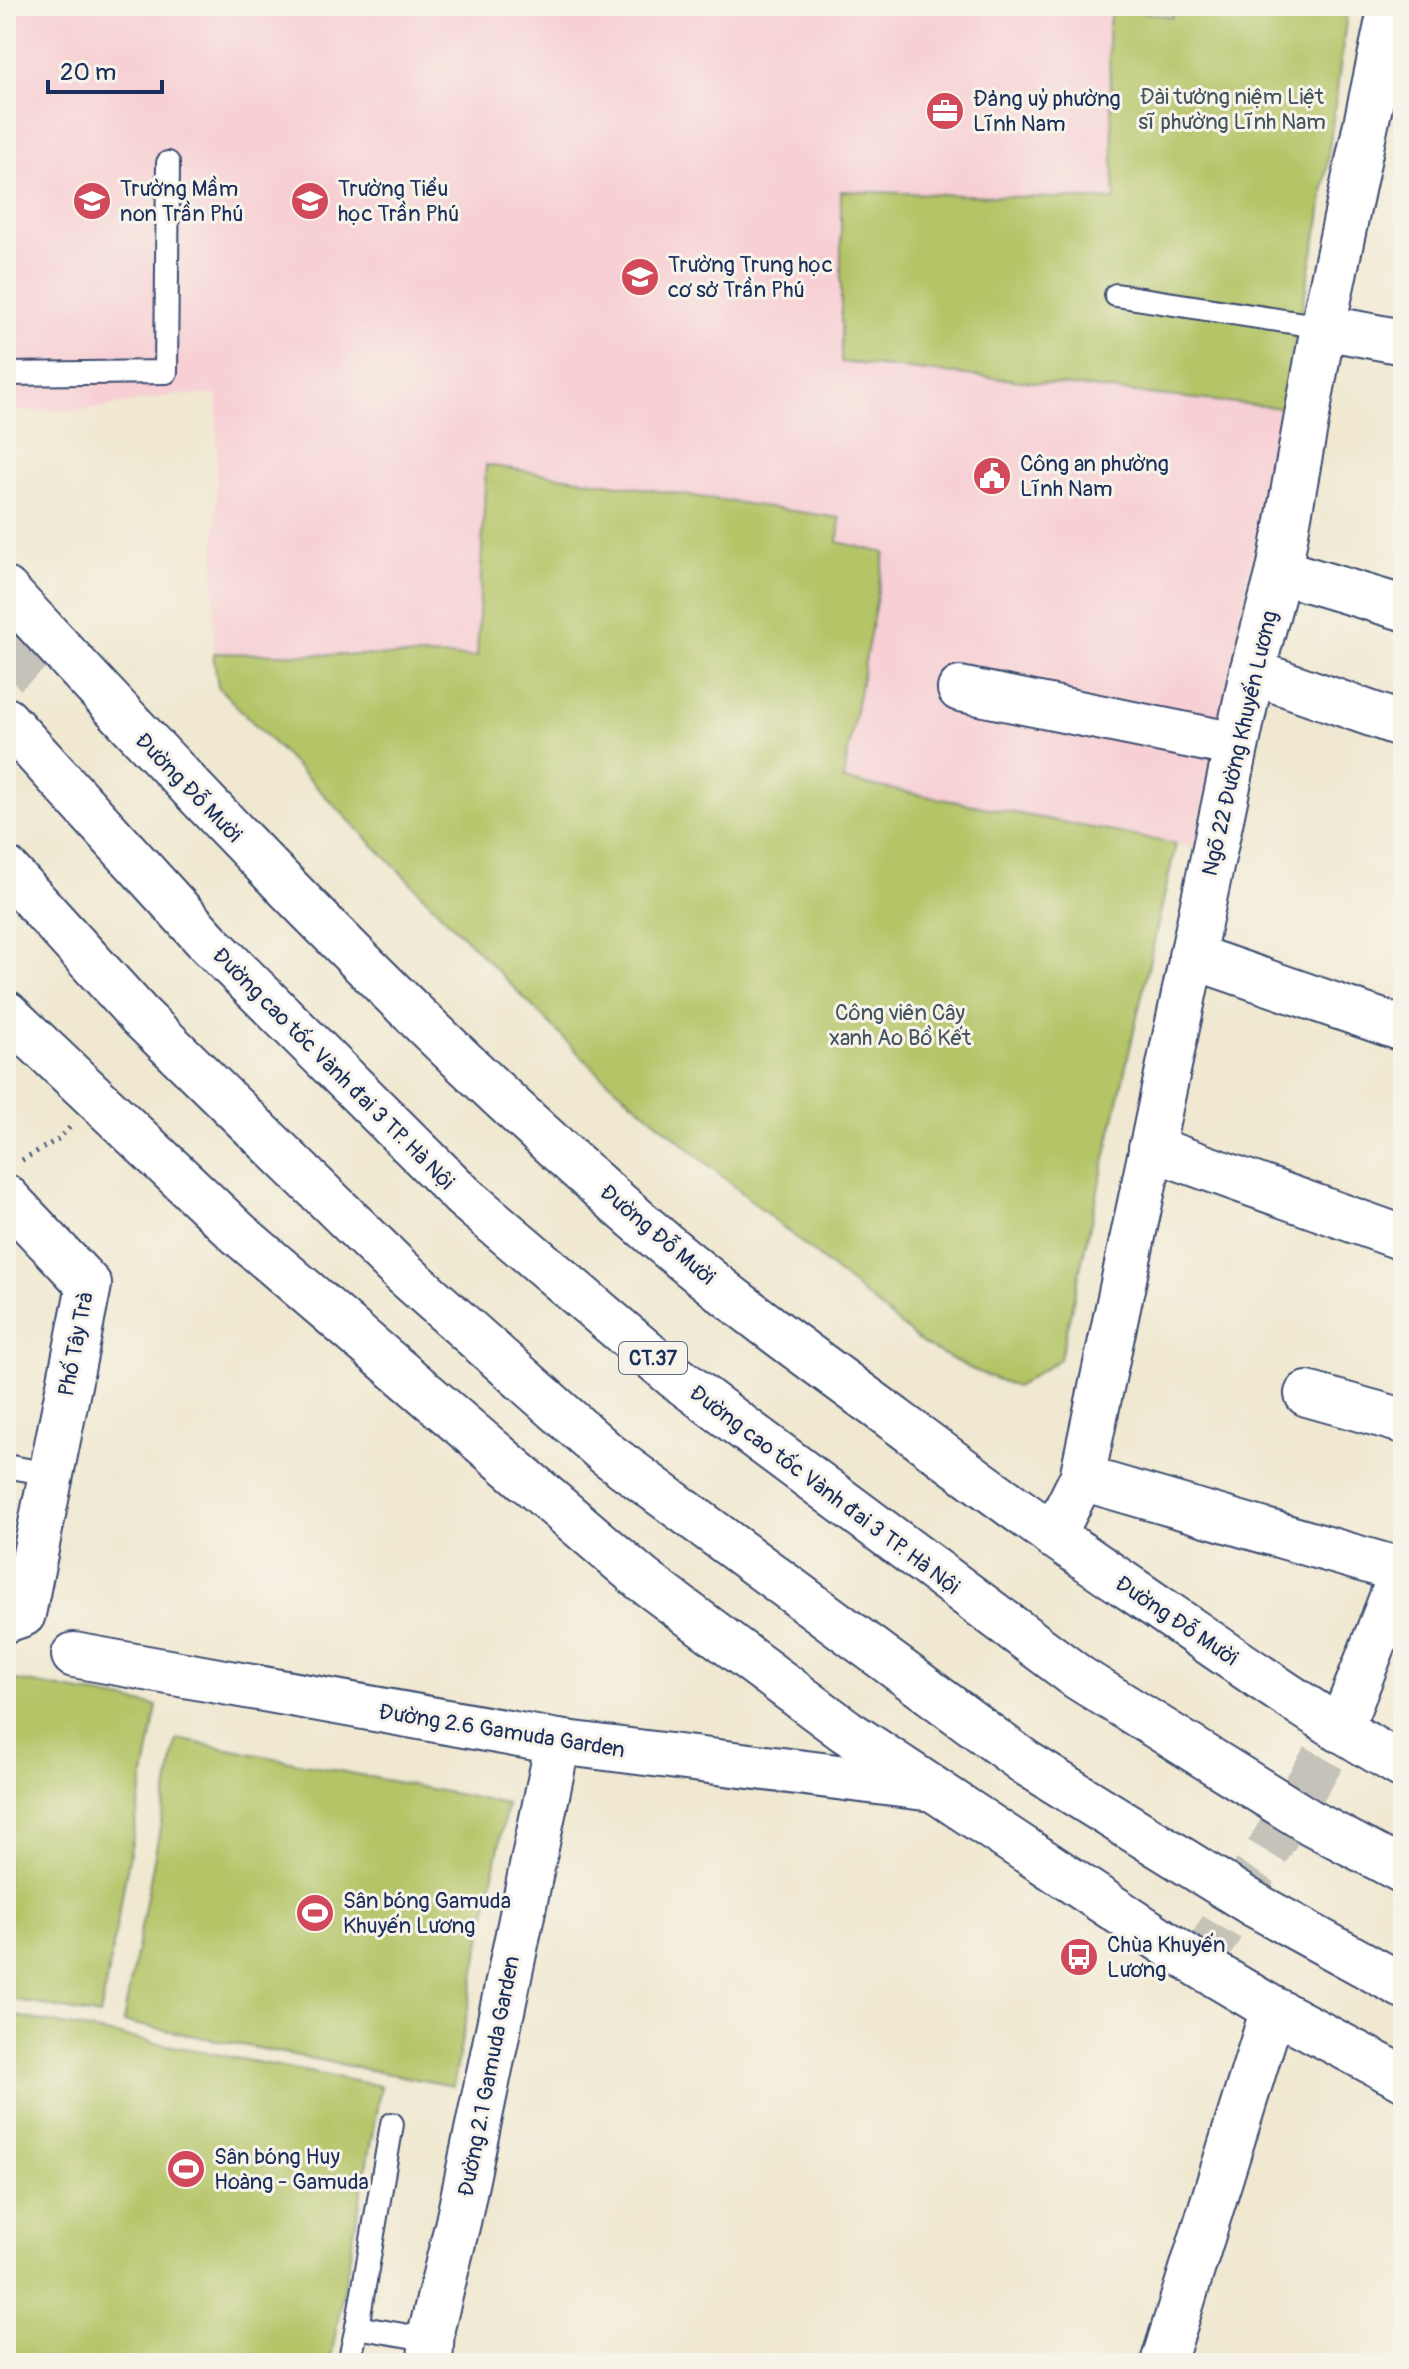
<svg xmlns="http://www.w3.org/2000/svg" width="1409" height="2369" font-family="Pangolin,sans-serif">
	<rect width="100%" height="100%" fill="#f7f3e8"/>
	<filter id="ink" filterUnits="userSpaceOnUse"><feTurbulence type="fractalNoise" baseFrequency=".0125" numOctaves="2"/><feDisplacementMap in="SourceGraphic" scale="16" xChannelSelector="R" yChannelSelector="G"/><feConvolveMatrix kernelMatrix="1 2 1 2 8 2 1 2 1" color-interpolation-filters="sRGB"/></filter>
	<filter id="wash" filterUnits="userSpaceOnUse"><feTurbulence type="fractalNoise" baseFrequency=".006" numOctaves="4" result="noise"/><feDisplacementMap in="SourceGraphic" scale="32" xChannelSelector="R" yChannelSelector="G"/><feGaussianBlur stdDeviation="1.8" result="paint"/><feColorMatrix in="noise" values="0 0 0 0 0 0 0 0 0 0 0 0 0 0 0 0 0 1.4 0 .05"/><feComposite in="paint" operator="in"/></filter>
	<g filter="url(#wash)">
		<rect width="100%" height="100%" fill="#f0e8d0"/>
		<!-- built -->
		<path fill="#f7cfd4" d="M 6,6 L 1111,6 L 1108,34 L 1115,200 L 841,191 L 842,362 L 1282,408 L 1195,848 L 842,780 L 885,554 L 838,542 L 840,518 L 486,465 L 477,657 L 213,653 L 218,395 L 176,395 L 85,410 L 6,411 Z"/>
		<!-- green -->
		<g fill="#b4c466" stroke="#687a62" stroke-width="2">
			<path d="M 1173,6 L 1348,6 L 1320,218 L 1282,408 L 841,362 L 841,191 L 1115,200 L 1108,34 L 1111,7 L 1172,17 Z"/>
			<path d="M 486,465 L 840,518 L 838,542 L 885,553 L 843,780 L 1176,844 L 1060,1359 L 1016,1387 L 973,1370 L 923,1344 L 595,1070 L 218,687 L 213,653 L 477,657 Z"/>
			<path d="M 6,1678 L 157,1706 L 100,2016 L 6,1998 Z"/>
			<path d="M 177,1739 L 507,1804 L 453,2086 L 123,2022 Z"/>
			<path d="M 6,2014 L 381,2086 L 330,2363 L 6,2363 Z"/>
		</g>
	</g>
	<g filter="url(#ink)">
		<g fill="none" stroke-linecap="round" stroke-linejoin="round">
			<!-- street-tunnel -->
			<path stroke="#c5c3b9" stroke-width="44" stroke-dasharray="44 22" stroke-linecap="butt" d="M 1199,1965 L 1340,1730"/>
			<!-- primary-tunnel -->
			<path stroke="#c5c3b9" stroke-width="44" stroke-dasharray="44 22" stroke-linecap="butt" d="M 6,673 L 49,636"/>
			<defs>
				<g id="lane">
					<path d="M 1116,295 L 1323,327"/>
					<path d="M 6,374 L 166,372 L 168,163"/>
					<path d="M 6,1466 L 49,1474"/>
					<path d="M 392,2124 L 357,2327 L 432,2340"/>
					<path d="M 349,2363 L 357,2327"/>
				</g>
				<g id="street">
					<path d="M 1323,327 L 1403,342"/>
					<path d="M 1279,571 L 1403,608"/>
					<path d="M 1252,672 L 1403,725"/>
					<path d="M 960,689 L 1236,745"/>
					<path d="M 1191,956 L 1403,1029"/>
					<path d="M 1151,1148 L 1403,1238"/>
					<path d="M 6,1197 L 89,1285 L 23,1614 L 6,1620"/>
					<path d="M 1307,1394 L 1403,1421"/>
					<path d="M 1082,1478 L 1403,1571"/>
					<path d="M 1053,1536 L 1082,1478 L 1252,672 L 1279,571 L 1323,327 L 1391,6"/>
					<path d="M 74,1655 L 558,1742 L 933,1789"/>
					<path d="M 1340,1730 L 1403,1569"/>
					<path d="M 430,2363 L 432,2328 L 458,2222 L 558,1742"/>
					<path d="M 1163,2363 L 1273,2009"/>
				</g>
				<g id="primary">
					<path d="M 6,590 C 214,815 426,1039 659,1239 C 732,1301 809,1357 886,1413 C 967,1473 1049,1534 1133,1590 C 1222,1651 1309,1713 1403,1766"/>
					<path d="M 6,1013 L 239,1234 L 643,1580 L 846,1731 L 1199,1965 L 1273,2009 L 1403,2078"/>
				</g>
				<g id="highway">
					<path d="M 6,720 L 209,943 L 463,1196 L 674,1376 L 1079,1678 L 1310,1822 L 1403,1871"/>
					<path d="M 6,869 L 139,1015 L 400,1270 L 607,1454 L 1026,1763 L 1255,1905 L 1403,1986"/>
				</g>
			</defs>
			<!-- lane casing -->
			<use href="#lane" stroke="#3b4b6f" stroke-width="26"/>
			<!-- street casing -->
			<use href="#street" stroke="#3b4b6f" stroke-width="48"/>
			<!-- primary casing -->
			<use href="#primary" stroke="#3b4b6f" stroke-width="48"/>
			<!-- highway casing -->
			<use href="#highway" stroke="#3b4b6f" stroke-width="48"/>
			<!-- path -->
			<path stroke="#3b4b6f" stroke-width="5" stroke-dasharray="2 6" stroke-linecap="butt" d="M 22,1160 L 60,1138 L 70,1127"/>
			<!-- lane -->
			<use href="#lane" stroke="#fff" stroke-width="22"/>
			<!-- street -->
			<use href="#street" stroke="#fff" stroke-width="44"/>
			<!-- primary -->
			<use href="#primary" stroke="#fff" stroke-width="44"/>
			<!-- highway -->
			<use href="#highway" stroke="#fff" stroke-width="44"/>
		</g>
	</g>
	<!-- icons -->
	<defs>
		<symbol id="office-disc" viewBox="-11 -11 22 22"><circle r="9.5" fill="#d1495b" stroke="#f7f3e8"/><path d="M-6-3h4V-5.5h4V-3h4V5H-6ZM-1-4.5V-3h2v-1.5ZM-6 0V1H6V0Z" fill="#fff"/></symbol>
		<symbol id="school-disc" viewBox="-11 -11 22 22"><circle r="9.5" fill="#d1495b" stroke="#f7f3e8"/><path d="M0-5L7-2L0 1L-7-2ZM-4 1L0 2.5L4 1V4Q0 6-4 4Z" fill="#fff"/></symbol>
		<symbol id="civic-disc" viewBox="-11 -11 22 22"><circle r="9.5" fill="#d1495b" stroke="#f7f3e8"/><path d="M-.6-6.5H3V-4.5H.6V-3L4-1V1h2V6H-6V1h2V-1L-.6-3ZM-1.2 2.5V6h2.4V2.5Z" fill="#fff"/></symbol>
		<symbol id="stadium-disc" viewBox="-11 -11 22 22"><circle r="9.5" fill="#d1495b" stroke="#f7f3e8"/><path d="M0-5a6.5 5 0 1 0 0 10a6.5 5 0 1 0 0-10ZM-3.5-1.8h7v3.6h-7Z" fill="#fff"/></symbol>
		<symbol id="bus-disc" viewBox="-11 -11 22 22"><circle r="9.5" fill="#d1495b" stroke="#f7f3e8"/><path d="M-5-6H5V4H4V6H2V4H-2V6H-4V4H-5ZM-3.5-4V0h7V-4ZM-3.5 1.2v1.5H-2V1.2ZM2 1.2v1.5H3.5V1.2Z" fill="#fff"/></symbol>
	</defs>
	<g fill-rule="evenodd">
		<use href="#office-disc" x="923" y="89" width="44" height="44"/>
		<use href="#school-disc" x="70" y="179" width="44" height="44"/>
		<use href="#school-disc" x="288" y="179" width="44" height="44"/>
		<use href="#school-disc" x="618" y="255" width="44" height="44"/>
		<use href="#civic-disc" x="970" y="454" width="44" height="44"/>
		<use href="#stadium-disc" x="293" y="1891" width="44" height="44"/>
		<use href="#bus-disc" x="1057" y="1935" width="44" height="44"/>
		<use href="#stadium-disc" x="164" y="2147" width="44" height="44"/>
	</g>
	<g text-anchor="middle" stroke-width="6" stroke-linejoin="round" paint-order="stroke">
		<!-- shield labels -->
		<rect fill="#f7f3e8" stroke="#5d6a87" stroke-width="2" x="619" y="1342" width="68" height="32" rx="6"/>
		<g font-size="20" font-weight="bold" fill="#1b2f5e">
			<text x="653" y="1365">CT.37</text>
		</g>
		<!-- park labels -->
		<g font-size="22" fill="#415460" stroke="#f7f3e8">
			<text x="1232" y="104">Đài tưởng niệm Liệt<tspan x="1232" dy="25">sĩ phường Lĩnh Nam</tspan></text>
			<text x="900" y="1020">Công viên Cây<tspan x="900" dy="25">xanh Ao Bồ Kết</tspan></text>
		</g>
		<!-- poi labels -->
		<g font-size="22" fill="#1b2f5e" stroke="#f7f3e8" text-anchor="start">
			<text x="973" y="106">Đảng uỷ phường<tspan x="973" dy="25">Lĩnh Nam</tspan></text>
			<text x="120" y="196">Trường Mầm<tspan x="120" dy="25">non Trần Phú</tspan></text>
			<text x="338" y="196">Trường Tiểu<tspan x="338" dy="25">học Trần Phú</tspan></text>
			<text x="668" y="272">Trường Trung học<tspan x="668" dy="25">cơ sở Trần Phú</tspan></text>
			<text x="1020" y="471">Công an phường<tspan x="1020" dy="25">Lĩnh Nam</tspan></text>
			<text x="343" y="1908">Sân bóng Gamuda<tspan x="343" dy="25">Khuyến Lương</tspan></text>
			<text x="1107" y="1952">Chùa Khuyến<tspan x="1107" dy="25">Lương</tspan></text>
			<text x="214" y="2164">Sân bóng Huy<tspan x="214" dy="25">Hoàng - Gamuda</tspan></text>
		</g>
		<!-- street labels -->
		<g font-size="22" fill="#1b2f5e" stroke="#f7f3e8">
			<text transform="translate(1239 743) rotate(-77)" y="8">Ngõ 22 Đường Khuyến Lương</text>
			<text transform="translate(189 787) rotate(46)" y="8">Đường Đỗ Mười</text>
			<text transform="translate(334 1068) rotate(45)" y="8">Đường cao tốc Vành đai 3 TP. Hà Nội</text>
			<text transform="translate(658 1234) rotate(40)" y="8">Đường Đỗ Mười</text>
			<text transform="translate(75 1344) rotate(-79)" y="8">Phố Tây Trà</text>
			<text transform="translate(825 1489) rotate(37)" y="8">Đường cao tốc Vành đai 3 TP. Hà Nội</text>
			<text transform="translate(1177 1620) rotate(34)" y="8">Đường Đỗ Mười</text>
			<text transform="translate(502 1730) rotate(9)" y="8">Đường 2.6 Gamuda Garden</text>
			<text transform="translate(488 2076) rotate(-79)" y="8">Đường 2.1 Gamuda Garden</text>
		</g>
	</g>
	<!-- margin -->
	<rect width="1409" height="2369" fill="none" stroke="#f7f3e8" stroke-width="32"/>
	<!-- scale -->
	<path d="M48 80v12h114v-12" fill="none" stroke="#1b2f5e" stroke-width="4"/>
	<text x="60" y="80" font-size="24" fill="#1b2f5e" stroke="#f7f3e8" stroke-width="6" paint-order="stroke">20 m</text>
</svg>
